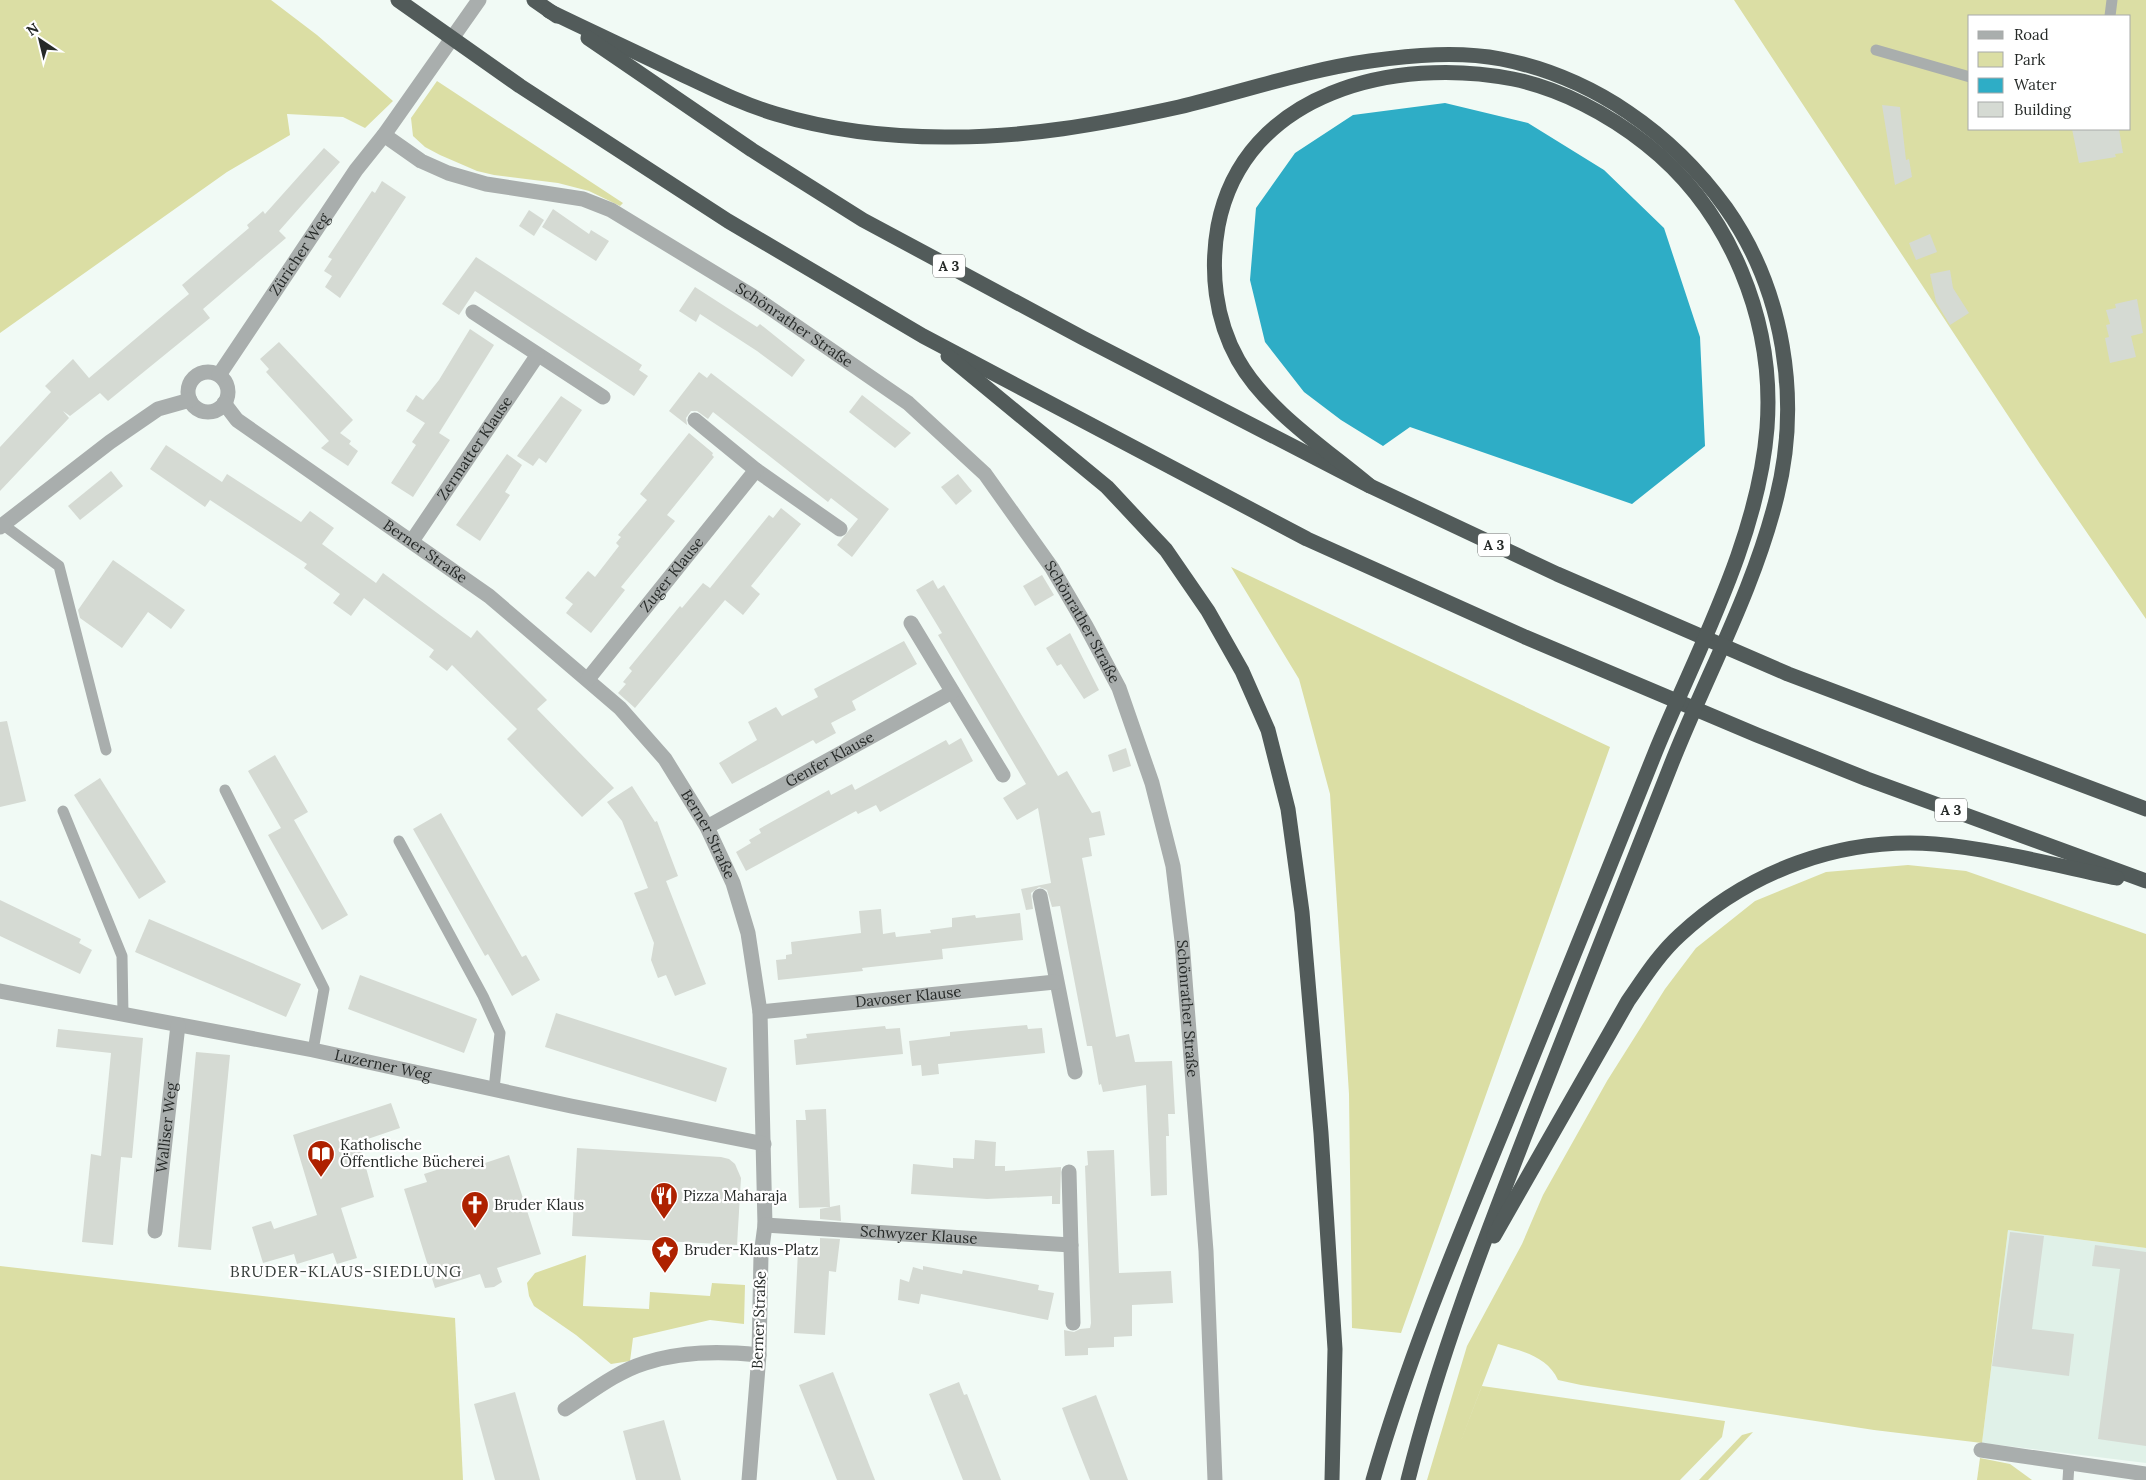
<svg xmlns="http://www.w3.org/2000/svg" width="2146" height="1480" font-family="Lora,serif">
	<rect width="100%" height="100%" fill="#f1faf5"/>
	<!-- built -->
	<path fill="#e0f1e8" d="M 2008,1230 L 2146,1248 L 2146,1463 L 1982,1443 Z"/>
	<!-- green -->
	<g fill="#dbdea4" fill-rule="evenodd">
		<path d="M 0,0 L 271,0 L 317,35 L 393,101 L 365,128 L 343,117 L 287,114 L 290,135 L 227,172 L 0,333 Z"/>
		<path d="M 1734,0 L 2146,0 L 2146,619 L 2040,464 ZM 1970,16 L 2130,16 L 2130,129 L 1970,129 Z"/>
		<path d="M 437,81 L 623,203 L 620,206 L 589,191 L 558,183 L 494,175 L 477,171 L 440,155 L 425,147 L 413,136 L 411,118 Z"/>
		<path d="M 1231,567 L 1610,747 L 1401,1333 L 1352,1328 L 1349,1094 L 1330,794 L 1299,679 Z"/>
		<path d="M 1908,865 L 1966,871 L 2146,934 L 2146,1248 L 2008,1230 L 1982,1443 L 1874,1430 L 1581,1385 L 1558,1380 C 1547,1356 1521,1351 1498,1344 L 1457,1451 L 1482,1386 L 1725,1421 L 1722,1437 L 1680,1480 L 1427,1480 L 1467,1346 L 1522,1244 L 1543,1195 L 1607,1081 L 1665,989 L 1696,948 L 1755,901 L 1826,872 Z"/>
		<path d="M 586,1255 L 583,1306 L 649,1309 L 650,1292 L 710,1296 L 712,1283 L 745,1285 L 744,1324 L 710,1320 L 633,1338 L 630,1361 L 611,1364 L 576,1335 L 534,1306 L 529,1296 L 527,1283 L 535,1273 Z"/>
		<path d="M 0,1266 L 455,1318 L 463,1480 L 0,1480 Z"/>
		<path d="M 1753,1432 L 1708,1480 L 1699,1480 L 1742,1435 Z"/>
		<path d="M 1980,1458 L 2010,1464 L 2032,1480 L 1977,1480 Z"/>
	</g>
	<!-- water -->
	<path fill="#2eadc6" d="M 1445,103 L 1528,123 L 1604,170 L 1664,228 L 1700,337 L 1705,446 L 1632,504 L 1410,427 L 1383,446 L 1341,420 L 1304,392 L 1265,342 L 1250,280 L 1256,208 L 1295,153 L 1353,115 Z"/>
	<!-- building -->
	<g fill="#d5dad3">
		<path d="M 1882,105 L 1900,107 L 1906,160 L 1909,159 L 1912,177 L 1895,185 Z"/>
		<path d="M 2072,129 L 2119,129 L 2123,153 L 2115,154 L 2116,157 L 2079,163 Z"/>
		<path d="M 324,148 L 340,162 L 279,231 L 286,238 L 203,309 L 210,318 L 108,401 L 100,393 L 70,416 L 63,411 L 69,418 L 0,491 L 0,447 L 51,392 L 45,386 L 73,359 L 89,378 L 172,308 L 189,294 L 182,285 L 249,228 L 247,225 L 263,211 L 265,214 Z"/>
		<path d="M 382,181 L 406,197 L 340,298 L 325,287 L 332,276 L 324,271 L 332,259 L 328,257 L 372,191 L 375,193 Z"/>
		<path d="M 553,209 L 589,234 L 591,230 L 609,241 L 596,261 L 542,227 Z"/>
		<path d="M 529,210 L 544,220 L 534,236 L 519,226 Z"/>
		<path d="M 1930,234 L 1937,252 L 1916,260 L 1909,243 Z"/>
		<path d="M 476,257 L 642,365 L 639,370 L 648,376 L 634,396 L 475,291 L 459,315 L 442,304 Z"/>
		<path d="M 1950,270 L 1953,288 L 1969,313 L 1950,325 L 1936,302 L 1930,274 Z"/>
		<path d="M 695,287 L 757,327 L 760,324 L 805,360 L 792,377 L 757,351 L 700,314 L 696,322 L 679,311 Z"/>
		<path d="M 2137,299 L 2143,333 L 2131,336 L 2136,357 L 2110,363 L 2105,338 L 2109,337 L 2106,325 L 2110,324 L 2106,310 L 2116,308 L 2115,304 Z"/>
		<path d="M 470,329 L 494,345 L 439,433 L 450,440 L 413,497 L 391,483 L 416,445 L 412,442 L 425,423 L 406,411 L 416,395 L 423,400 L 439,380 Z"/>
		<path d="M 279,342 L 353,420 L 340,433 L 351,441 L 349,444 L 358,451 L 348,466 L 321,448 L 329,441 L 266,372 L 269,369 L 260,359 Z"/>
		<path d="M 699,372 L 707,378 L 711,373 L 889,509 L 852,557 L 837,545 L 858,519 L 831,498 L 828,502 L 713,412 L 708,419 L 697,411 L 691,411 L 686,418 L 687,425 L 669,411 Z"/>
		<path d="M 862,395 L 911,433 L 895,448 L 849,412 Z"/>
		<path d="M 561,396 L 582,410 L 546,463 L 539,458 L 533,466 L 517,456 Z"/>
		<path d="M 689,433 L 713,453 L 712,455 L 714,457 L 667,515 L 675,521 L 621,587 L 625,590 L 591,633 L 566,613 L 573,604 L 565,598 L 588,571 L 595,577 L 619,546 L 616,543 L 621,537 L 618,535 L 647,500 L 640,494 Z"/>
		<path d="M 166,445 L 222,482 L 227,474 L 301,522 L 310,511 L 334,528 L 322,544 L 376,583 L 383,573 L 471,638 L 477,630 L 547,700 L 537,709 L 614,788 L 582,817 L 507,739 L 517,729 L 452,665 L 447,671 L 429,657 L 434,650 L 364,598 L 351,616 L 333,603 L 340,594 L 304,568 L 307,564 L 210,500 L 205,507 L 150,469 Z"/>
		<path d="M 507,454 L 522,465 L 505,492 L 510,495 L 480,541 L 456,525 Z"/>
		<path d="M 111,471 L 123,486 L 80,520 L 68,506 Z"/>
		<path d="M 958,474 L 972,491 L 956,505 L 941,487 Z"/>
		<path d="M 781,508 L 801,524 L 751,586 L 760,594 L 743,615 L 725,600 L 635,708 L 618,693 L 626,684 L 623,682 L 632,671 L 629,668 L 680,606 L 682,608 L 703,583 L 710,588 L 769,515 L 773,518 Z"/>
		<path d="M 113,560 L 185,610 L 171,629 L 148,612 L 122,648 L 80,618 L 78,610 Z"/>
		<path d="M 1042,575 L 1054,595 L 1035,606 L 1023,586 Z"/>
		<path d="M 933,580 L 938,589 L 944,585 L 1058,776 L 1067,771 L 1092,813 L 1100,811 L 1105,835 L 1089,838 L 1092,856 L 1082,858 L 1116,1037 L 1129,1034 L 1135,1062 L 1172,1061 L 1175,1114 L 1168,1114 L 1169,1136 L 1166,1136 L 1167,1195 L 1151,1196 L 1146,1085 L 1103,1092 L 1101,1084 L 1099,1085 L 1092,1046 L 1087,1046 L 1060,906 L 1052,907 L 1047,890 L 1039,887 L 1031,893 L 1033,909 L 1026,910 L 1021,889 L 1051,883 L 1038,808 L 1017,820 L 1003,798 L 1026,784 L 938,635 L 942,633 L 916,590 Z"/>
		<path d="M 1070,633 L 1099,690 L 1084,699 L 1061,664 L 1057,666 L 1046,648 Z"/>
		<path d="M 904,641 L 917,664 L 852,701 L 856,710 L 831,723 L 836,733 L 816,744 L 813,740 L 732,784 L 719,763 L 757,740 L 748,722 L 776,707 L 782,716 L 818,697 L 814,689 Z"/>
		<path d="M 7,721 L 26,801 L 0,807 L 0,722 Z"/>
		<path d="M 961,738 L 973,761 L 880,812 L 876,805 L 858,814 L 856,811 L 746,871 L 736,852 L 751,843 L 749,840 L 761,833 L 759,829 L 829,790 L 831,795 L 852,784 L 855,790 L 946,740 L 949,745 Z"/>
		<path d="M 1126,748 L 1131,766 L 1113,772 L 1108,755 Z"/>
		<path d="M 275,755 L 308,812 L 294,820 L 348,915 L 322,930 L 268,835 L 281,828 L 248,771 Z"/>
		<path d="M 100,778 L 166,882 L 139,899 L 74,795 Z"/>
		<path d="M 632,786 L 655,822 L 657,821 L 678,876 L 666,881 L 706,984 L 675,996 L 666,975 L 658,978 L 651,960 L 654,943 L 634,893 L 648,888 L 622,821 L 607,802 Z"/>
		<path d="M 441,813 L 522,957 L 526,955 L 540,980 L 512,996 L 488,954 L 485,956 L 413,829 Z"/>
		<path d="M 0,900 L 81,939 L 79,943 L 92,950 L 80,974 L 0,936 Z"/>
		<path d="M 881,909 L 883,934 L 895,932 L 896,937 L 931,933 L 930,930 L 952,927 L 952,918 L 975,915 L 976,918 L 1020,913 L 1023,940 L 942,949 L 943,959 L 862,968 L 863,971 L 778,980 L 776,960 L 786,959 L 786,955 L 792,954 L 791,942 L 861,933 L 859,911 Z"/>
		<path d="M 149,919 L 301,984 L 286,1017 L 135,952 Z"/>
		<path d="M 360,975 L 477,1019 L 464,1053 L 348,1009 Z"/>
		<path d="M 556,1013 L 727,1068 L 716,1102 L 545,1047 Z"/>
		<path d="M 1027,1025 L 1028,1029 L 1042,1028 L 1045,1053 L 938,1064 L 939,1074 L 922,1076 L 921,1065 L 912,1066 L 909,1041 L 950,1036 L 950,1032 Z"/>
		<path d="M 885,1026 L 886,1029 L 900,1028 L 903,1054 L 796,1065 L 794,1040 L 807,1038 L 806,1034 Z"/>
		<path d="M 58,1029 L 143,1038 L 132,1158 L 121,1157 L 113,1245 L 82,1242 L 91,1154 L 101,1156 L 111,1053 L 56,1047 Z"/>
		<path d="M 196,1052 L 230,1055 L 211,1250 L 178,1247 Z"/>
		<path d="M 391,1103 L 400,1128 L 359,1142 L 374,1197 L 341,1208 L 357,1258 L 337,1264 L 333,1253 L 297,1264 L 294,1254 L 263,1263 L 252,1227 L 271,1221 L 274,1229 L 317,1215 L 293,1135 Z"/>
		<path d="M 826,1109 L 830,1207 L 799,1208 L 796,1120 L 806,1120 L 805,1110 Z"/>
		<path d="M 975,1140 L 996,1142 L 995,1166 L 1005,1166 L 1005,1171 L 1061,1167 L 1060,1204 L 1052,1204 L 1052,1196 L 987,1199 L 911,1194 L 913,1164 L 953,1168 L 953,1158 L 974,1159 Z"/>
		<path d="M 577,1148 L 721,1157 L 729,1159 L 735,1164 L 741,1178 L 737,1245 L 572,1236 Z"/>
		<path d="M 1114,1150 L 1119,1273 L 1171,1271 L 1173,1303 L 1132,1305 L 1132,1336 L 1114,1337 L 1114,1347 L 1088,1348 L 1088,1355 L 1065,1356 L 1064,1330 L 1074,1332 L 1080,1329 L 1090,1328 L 1091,1323 L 1085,1166 L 1088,1165 L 1087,1151 Z"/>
		<path d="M 483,1155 L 485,1163 L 509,1155 L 541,1254 L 497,1268 L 502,1282 L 494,1287 L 485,1288 L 480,1274 L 435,1288 L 404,1189 L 427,1182 L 424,1174 Z"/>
		<path d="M 840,1205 L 841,1221 L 820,1219 L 820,1209 Z"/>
		<path d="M 2010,1232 L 2044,1236 L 2032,1329 L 2074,1334 L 2069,1376 L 1992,1366 Z"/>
		<path d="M 820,1238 L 840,1239 L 836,1272 L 829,1271 L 825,1335 L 794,1333 L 798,1251 L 820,1252 Z"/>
		<path d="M 2095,1245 L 2146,1252 L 2146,1446 L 2098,1439 L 2120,1269 L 2092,1266 Z"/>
		<path d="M 923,1266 L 962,1274 L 963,1270 L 1039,1285 L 1038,1290 L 1054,1293 L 1048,1320 L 921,1294 L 919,1304 L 898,1300 L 900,1279 L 909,1282 L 913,1267 L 923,1270 Z"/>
		<path d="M 833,1372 L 875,1480 L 837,1480 L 799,1385 Z"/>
		<path d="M 959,1382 L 964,1395 L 967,1394 L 1001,1480 L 963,1480 L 929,1394 Z"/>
		<path d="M 515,1392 L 540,1480 L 495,1480 L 474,1404 Z"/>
		<path d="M 1096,1395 L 1116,1448 L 1128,1480 L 1090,1480 L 1071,1432 L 1062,1408 Z"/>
		<path d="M 664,1420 L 681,1480 L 636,1480 L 623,1431 Z"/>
	</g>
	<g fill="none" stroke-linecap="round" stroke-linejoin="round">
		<!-- lane -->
		<g stroke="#a9aead" stroke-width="11">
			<path d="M 2110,16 L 2112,0"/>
			<path d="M 1876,50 L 1970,77"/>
			<path d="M 2,524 L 59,566 L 106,750"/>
			<path d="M 225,790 L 324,989 L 313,1050"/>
			<path d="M 63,811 L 122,956 L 123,1015"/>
			<path d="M 399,841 L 483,996 L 500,1033 L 494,1089"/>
			<path d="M 2068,1480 L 2069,1464"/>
		</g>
		<!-- street -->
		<g stroke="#a9aead" stroke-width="15">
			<path id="s1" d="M 384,135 L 421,161 L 448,173 L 486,184 L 583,199 L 611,210 L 754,297 L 908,403 L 985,474 L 1052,568 L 1086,626 L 1119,688 L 1152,783 L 1173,866 L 1182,941 L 1206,1251 L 1215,1480"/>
			<path d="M 473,312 L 603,397"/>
			<circle cx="208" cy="392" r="20"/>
			<path id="s2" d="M 219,375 L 356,170 L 384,135 L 479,0"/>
			<path id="s3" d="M 224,403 L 237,420 L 489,596 L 620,708 L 665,759 L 707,827 L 733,883 L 748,933 L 760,1012 L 765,1225 L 761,1255 L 759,1355 L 749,1480"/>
			<path d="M 695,420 L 756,470 L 840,529"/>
			<path d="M 0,527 L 110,442 L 158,409 L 190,400"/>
			<path id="s4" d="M 412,541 L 537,356"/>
			<path d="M 911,623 L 1003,775"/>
			<path id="s5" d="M 588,679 L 756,470"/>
			<path id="s6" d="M 707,827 L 952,692"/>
			<path d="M 1040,896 L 1075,1072"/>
			<path id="s7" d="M 0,991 L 313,1050 L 571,1106 L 764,1144"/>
			<path id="s8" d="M 760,1012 L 1055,982"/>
			<path d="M 1069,1172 L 1073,1323"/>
			<path id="s9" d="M 765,1225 L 1071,1245"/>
			<path id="s10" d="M 155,1231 L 178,1025"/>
			<path d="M 565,1409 C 590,1393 616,1372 645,1363 C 682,1351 720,1351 759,1355"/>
			<path d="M 1981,1450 L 2146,1474"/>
		</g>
		<!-- highway -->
		<g stroke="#525b5a" stroke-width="15">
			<path d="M 398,0 L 520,86 L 728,221 L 923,336 L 1307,539 L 1525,637 L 1757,735 L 1867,779 L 2146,881"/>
			<path d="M 534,0 L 557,16"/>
			<path d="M 549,11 C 592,32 636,52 679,73 C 711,88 742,104 776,114 C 829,130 889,137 945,137 C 1024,138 1102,124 1179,107 C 1242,92 1305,70 1370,61 C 1413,55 1459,51 1501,59 C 1593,77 1672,133 1726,208 C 1784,290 1801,399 1777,496 C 1754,590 1706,676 1671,765 C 1624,883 1577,1001 1531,1120 C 1485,1238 1439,1356 1408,1480"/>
			<path d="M 588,38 L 752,150 L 863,220 L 1083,338 L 1370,486 L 1557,574 L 1788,674 L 2146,809"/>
			<path d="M 948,356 L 1107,487 L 1166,550 L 1208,611 L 1242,671 L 1268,730 L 1288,809 L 1302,912 L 1321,1133 L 1335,1349 L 1332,1480"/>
			<path d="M 1370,486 C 1326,449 1266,410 1238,360 C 1215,319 1210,271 1218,226 C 1244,91 1396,56 1513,79 C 1561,89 1608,114 1646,144 C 1731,211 1775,322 1767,428 C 1758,541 1697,650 1655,753 C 1605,877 1556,1001 1505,1125 C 1457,1242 1408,1358 1373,1480"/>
			<path d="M 1494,1236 L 1628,1001 C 1644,978 1659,954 1680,935 C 1749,871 1840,837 1935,844 C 1994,849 2059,866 2117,878"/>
		</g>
	</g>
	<!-- icons -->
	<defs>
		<symbol id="library-pin" viewBox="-11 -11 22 30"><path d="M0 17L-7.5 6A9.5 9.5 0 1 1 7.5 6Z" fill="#ae2100" stroke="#fff"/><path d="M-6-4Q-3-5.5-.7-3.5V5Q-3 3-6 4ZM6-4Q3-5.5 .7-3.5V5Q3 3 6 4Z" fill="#fff"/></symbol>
		<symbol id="restaurant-pin" viewBox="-11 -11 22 30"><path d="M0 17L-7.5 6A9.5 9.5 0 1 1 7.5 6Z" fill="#ae2100" stroke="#fff"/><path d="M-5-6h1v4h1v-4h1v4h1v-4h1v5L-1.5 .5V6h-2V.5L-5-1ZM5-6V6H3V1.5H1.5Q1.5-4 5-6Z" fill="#fff"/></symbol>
		<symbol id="church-pin" viewBox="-11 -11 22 30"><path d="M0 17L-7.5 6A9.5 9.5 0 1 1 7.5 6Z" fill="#ae2100" stroke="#fff"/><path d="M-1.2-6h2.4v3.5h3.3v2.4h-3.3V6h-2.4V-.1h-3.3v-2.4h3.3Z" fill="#fff"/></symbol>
		<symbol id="sight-pin" viewBox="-11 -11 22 30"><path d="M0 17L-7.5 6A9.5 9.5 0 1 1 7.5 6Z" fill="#ae2100" stroke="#fff"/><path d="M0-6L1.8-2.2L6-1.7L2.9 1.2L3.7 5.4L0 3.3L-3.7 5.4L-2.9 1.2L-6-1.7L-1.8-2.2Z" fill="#fff"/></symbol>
	</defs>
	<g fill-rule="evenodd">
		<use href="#library-pin" x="305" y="1138" width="32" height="43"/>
		<use href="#restaurant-pin" x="648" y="1180" width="32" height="43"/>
		<use href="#church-pin" x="459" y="1189" width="32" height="43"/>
		<use href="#sight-pin" x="649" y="1234" width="32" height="43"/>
	</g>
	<g text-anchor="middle" stroke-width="4.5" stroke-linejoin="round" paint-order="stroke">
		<!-- shield labels -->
		<g fill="#fff" stroke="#676a68" stroke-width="1">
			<rect x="933" y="254.5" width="32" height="23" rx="4"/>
			<rect x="1478" y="533.5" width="32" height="23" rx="4"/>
			<rect x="1935" y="798.5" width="32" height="23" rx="4"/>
		</g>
		<g font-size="14" font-weight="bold" fill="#262a28">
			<text x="949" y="271">A 3</text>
			<text x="1494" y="550">A 3</text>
			<text x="1951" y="815">A 3</text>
		</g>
		<!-- street labels -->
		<g font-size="15" fill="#262a28" stroke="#fff">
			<text dy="5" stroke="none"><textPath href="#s2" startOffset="145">Züricher Weg</textPath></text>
			<text dy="5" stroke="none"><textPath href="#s1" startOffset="459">Schönrather Straße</textPath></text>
			<text dy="5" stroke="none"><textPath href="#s4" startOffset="112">Zermatter Klause</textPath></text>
			<text dy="5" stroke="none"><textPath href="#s3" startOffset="251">Berner Straße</textPath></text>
			<text dy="5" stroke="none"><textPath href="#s5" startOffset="134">Zuger Klause</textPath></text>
			<text dy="5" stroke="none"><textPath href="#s1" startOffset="879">Schönrather Straße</textPath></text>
			<text dy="5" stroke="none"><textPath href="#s6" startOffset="140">Genfer Klause</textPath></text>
			<text dy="5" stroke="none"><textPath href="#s3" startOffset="656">Berner Straße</textPath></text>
			<text dy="5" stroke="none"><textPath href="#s8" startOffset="149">Davoser Klause</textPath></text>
			<text dy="5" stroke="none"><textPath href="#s1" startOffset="1284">Schönrather Straße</textPath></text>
			<text dy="5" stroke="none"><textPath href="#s7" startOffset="390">Luzerner Weg</textPath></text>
			<text dy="5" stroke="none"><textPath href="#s10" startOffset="104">Walliser Weg</textPath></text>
			<text dy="5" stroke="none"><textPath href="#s9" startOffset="154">Schwyzer Klause</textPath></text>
			<text transform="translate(759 1320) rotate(-88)" y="5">Berner Straße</text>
		</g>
		<!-- poi labels -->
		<g font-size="15" fill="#262a28" stroke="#fff" text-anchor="start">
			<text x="340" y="1150">Katholische<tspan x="340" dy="17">Öffentliche Bücherei</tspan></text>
			<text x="683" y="1201">Pizza Maharaja</text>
			<text x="494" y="1210">Bruder Klaus</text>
			<text x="684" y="1255">Bruder-Klaus-Platz</text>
		</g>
		<!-- neighbourhood labels -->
		<g font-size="16" letter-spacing="1" fill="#353c38" stroke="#fff">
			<text x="346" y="1277">BRUDER-KLAUS-SIEDLUNG</text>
		</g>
	</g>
	<!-- legend -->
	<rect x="1968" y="15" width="162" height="115" fill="#ffffff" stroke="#a8aaa9"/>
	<rect x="1978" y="31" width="25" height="8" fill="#a9aead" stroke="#a8aaa9"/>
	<text x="2014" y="40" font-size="15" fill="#262a28">Road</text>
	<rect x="1978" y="52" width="25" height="15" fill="#dbdea4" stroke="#a8aaa9"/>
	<text x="2014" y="65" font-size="15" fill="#262a28">Park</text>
	<rect x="1978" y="78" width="25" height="15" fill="#2eadc6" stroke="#a8aaa9"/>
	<text x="2014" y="90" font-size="15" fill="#262a28">Water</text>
	<rect x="1978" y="102" width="25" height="15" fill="#d5dad3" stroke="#a8aaa9"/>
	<text x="2014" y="115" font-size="15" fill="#262a28">Building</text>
	<!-- north arrow -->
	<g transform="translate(40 40) rotate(325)" stroke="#ffffff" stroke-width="4" paint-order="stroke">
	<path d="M0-4L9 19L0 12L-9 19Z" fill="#262a28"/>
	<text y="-8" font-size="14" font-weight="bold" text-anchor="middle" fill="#262a28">N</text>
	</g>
</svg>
